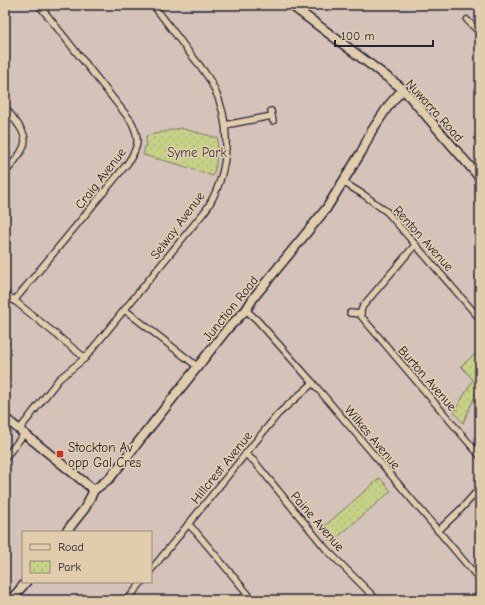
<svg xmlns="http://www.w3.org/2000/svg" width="485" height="605" font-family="'Comic Neue',sans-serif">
	<defs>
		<pattern id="park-dots" width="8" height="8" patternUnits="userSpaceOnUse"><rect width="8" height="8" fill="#c5d286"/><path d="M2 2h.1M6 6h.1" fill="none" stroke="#a9b475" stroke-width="1.8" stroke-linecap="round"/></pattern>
	</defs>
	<rect width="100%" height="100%" fill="#d5c2b9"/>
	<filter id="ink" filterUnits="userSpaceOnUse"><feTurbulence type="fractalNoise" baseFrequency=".025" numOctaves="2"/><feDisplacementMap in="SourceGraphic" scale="8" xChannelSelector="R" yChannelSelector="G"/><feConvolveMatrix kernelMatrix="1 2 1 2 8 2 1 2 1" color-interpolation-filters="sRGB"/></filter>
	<g filter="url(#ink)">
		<!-- park -->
		<g fill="url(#park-dots)" stroke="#747a60">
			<path d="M 180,128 L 218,138 L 216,164 L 213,176 L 177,164 L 143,155 L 146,143 L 146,136 Z"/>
			<path d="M 480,350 L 480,385 L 463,423 L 454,412 L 473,380 L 461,366 Z"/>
			<path d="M 380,478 L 391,491 L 332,542 L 321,529 Z"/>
		</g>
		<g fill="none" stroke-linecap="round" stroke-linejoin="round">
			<defs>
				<g id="street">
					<path d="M 467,20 L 480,33"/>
					<path d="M 5,107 C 31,141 32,140 5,173"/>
					<path d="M 271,111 L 273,121"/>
					<path d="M 225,125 L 272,116"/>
					<path d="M 343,182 L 364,195 L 387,212 L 480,319"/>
					<path d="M 415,245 L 363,306 L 361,311 L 361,316 L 480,456"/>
					<path d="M 5,293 L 85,358"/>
					<path d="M 14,301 L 127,164 C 138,148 141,140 131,121 L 39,5"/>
					<path d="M 125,310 L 198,367"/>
					<path d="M 246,310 L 257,320 L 313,383 L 480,580"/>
					<path d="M 350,313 L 361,314"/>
					<path d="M 19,430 L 59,379 L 85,358 L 196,222 C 200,217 206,211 209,205 C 230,169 232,123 213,86 C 207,73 197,62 188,51 C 177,36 165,20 153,5"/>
					<path d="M 245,454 L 254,461 L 326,549 L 377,600"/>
					<path d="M 5,458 L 24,434"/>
					<path d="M 188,524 L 196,532 L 253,600"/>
					<path d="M 438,531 L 461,509 L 480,488"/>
					<path d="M 151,570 L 278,414 L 313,383"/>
					<path d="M 127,600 L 142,582"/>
					<path d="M 240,600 L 247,593"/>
				</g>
				<g id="secondary">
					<path d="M 291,5 L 403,89 L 480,178"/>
					<path d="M 5,418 L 94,490"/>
					<path d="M 66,532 L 85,508 L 94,490 L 110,478 L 228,328 L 246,310 L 254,297 L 326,209 L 362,151 L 371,132 L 389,105 L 403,89"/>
					<path d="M 11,600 L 26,582"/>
				</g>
			</defs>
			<!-- street casing -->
			<use href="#street" stroke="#22223b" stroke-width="8"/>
			<!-- secondary casing -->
			<use href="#secondary" stroke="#22223b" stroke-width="11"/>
			<!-- street -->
			<use href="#street" stroke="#e1cdab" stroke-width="5.5"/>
			<!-- secondary -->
			<use href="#secondary" stroke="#e1cdab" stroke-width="8"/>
		</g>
	</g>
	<!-- markers -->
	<rect fill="#c8321e" stroke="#e1cdab" stroke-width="1.5" x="56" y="450" width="8" height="8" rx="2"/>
	<g text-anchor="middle" stroke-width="3.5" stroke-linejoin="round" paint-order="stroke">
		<!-- street labels -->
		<g font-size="13" fill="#22223b" stroke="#e1cdab">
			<text transform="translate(435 110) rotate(48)" y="5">Nuwarra Road</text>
			<text transform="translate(100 178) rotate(-52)" y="5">Craig Avenue</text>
			<text transform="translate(177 225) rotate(-53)" y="5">Selway Avenue</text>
			<text transform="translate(424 238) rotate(48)" y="5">Renton Avenue</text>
			<text transform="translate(230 308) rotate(-51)" y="5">Junction Road</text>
			<text transform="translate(428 378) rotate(49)" y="5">Burton Avenue</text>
			<text transform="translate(373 437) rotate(50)" y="5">Wilkes Avenue</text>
			<text transform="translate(221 467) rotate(-51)" y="5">Hillcrest Avenue</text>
			<text transform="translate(318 521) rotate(49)" y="5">Paine Avenue</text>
		</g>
		<!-- park labels -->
		<g font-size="13" fill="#3a3c46" stroke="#e1cdab">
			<text x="197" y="157">Syme Park</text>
		</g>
		<!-- poi labels -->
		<g font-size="13" fill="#22223b" stroke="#e1cdab" text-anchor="start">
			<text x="68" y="452">Stockton Av<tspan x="68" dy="15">opp Gal Cres</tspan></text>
		</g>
	</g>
	<!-- margin -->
	<rect width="485" height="605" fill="none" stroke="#e1cdab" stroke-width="20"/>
	<rect x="10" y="10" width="465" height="585" fill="none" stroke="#22223b" stroke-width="1.5" filter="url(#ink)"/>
	<!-- legend -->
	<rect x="22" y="531" width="130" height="52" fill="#e1cdab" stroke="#95897e"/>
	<rect x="30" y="544" width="20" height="6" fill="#e1cdab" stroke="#95897e"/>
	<text x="58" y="551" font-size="12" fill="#22223b">Road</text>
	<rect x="30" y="561" width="20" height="12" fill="url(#park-dots)" stroke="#95897e"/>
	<text x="58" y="571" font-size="12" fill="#22223b">Park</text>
	<!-- scale -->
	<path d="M335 40v6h98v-6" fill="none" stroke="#22223b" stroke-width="2"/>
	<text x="341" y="40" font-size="12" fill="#22223b" stroke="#e1cdab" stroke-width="3" paint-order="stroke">100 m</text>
</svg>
